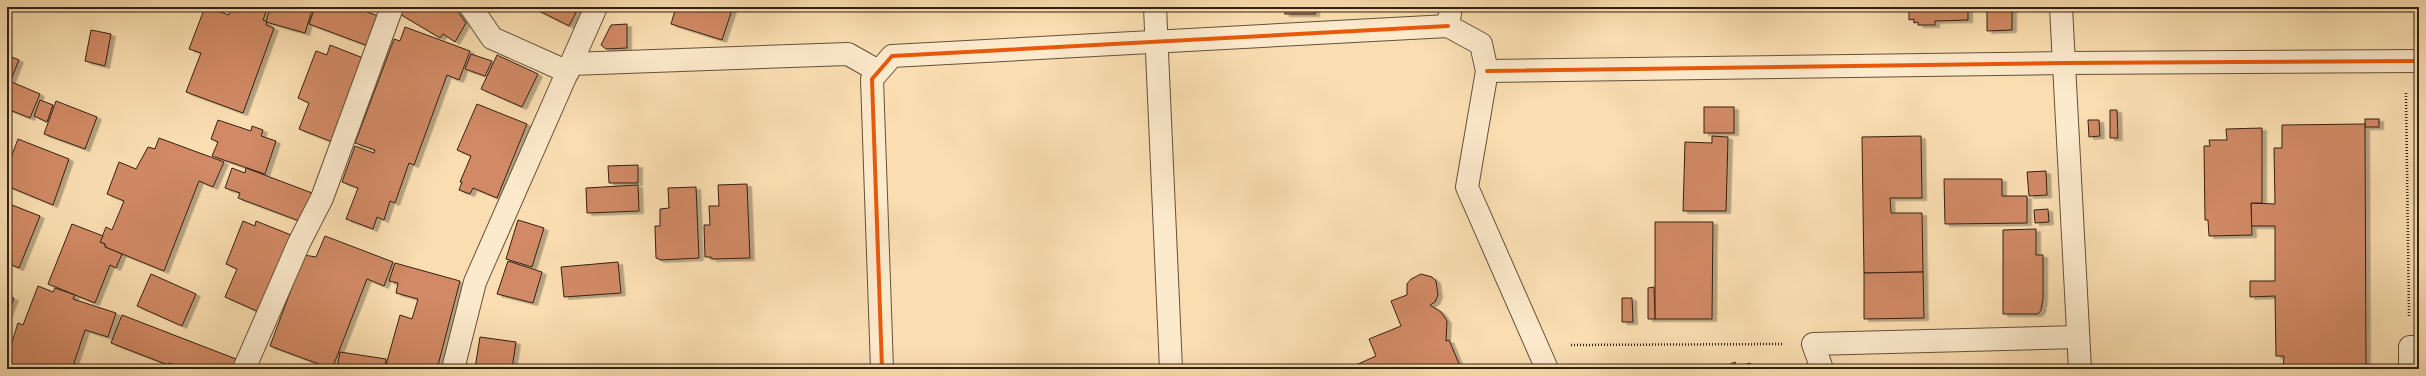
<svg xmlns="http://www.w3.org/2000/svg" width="2426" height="376" font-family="'IM FELL DW Pica',serif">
	<defs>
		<filter id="shadow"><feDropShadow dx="4.5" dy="2.5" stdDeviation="0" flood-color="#0004"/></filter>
	</defs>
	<rect width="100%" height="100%" fill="#fadeb1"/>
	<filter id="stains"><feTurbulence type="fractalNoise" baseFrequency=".005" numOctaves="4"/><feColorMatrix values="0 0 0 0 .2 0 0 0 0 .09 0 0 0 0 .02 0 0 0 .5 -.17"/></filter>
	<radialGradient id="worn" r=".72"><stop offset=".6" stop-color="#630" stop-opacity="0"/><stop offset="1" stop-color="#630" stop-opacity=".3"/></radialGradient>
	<!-- building -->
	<g fill="#d18a65" stroke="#332014" filter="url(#shadow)">
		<path d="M 205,7 L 229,15 L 231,7 L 252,7 L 266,12 L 263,20 L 267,22 L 266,25 L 274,28 L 243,113 L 186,92 L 201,53 L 189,49 Z"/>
		<path d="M 270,7 L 313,7 L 305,33 L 266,22 Z"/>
		<path d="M 315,7 L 354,7 L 381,17 L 371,47 L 309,24 Z"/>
		<path d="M 402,7 L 450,7 L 458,12 L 466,23 L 455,42 L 443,34 L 440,38 L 398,13 Z"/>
		<path d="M 531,7 L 579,7 L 569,26 Z"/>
		<path d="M 676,7 L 733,7 L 722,40 L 671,24 Z"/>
		<rect x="1285" y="7" width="30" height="7"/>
		<path d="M 1909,7 L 1968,7 L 1968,20 L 1935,21 L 1935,25 L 1918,25 L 1918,22 L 1914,23 L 1914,19 L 1909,20 Z"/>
		<path d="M 1987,7 L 2012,7 L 2012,30 L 1987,31 Z"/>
		<path d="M 627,24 L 627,48 L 606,49 L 601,45 L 611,25 Z"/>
		<path d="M 405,27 L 470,51 L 459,80 L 447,75 L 414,165 L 409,163 L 395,203 L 390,201 L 384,220 L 377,217 L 373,229 L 346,219 L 358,188 L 342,182 L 355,146 L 374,153 L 375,150 L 355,143 L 394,39 L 400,41 Z"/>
		<path d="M 91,30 L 111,34 L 105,66 L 85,61 Z"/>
		<path d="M 330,45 L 363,58 L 335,143 L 299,129 L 309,103 L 298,98 L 316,51 L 327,55 Z"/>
		<path d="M 471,54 L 492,61 L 485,76 L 465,69 Z"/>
		<path d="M 7,55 L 19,60 L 10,82 L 7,80 Z"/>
		<path d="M 497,55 L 538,74 L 522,107 L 481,89 Z"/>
		<path d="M 7,80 L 40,94 L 30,118 L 7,109 Z"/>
		<path d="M 40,100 L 53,105 L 47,122 L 34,116 Z"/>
		<path d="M 56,101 L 97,117 L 85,149 L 44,134 Z"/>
		<path d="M 477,104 L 527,124 L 497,198 L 473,188 L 470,194 L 459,190 L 462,182 L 460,182 L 471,156 L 457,150 Z"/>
		<rect x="1704" y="107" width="30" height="26"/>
		<path d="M 2110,110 L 2117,110 L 2118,138 L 2110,138 Z"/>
		<rect x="2365" y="119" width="14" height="8"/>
		<path d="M 218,120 L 251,131 L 252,126 L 263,130 L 261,136 L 276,141 L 265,174 L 212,156 L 218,142 L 211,139 Z"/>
		<path d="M 2088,120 L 2099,120 L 2100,136 L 2089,137 Z"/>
		<path d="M 2365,124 L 2366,369 L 2283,369 L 2284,356 L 2276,356 L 2275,296 L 2250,297 L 2250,281 L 2275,281 L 2275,226 L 2251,226 L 2251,203 L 2275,204 L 2274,148 L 2282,148 L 2282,125 Z"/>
		<path d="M 2262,128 L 2262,203 L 2251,203 L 2252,235 L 2209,236 L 2208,220 L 2205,220 L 2204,146 L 2210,146 L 2209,140 L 2227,140 L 2226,129 Z"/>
		<path d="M 1712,136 L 1728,137 L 1726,211 L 1683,211 L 1685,142 L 1712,143 Z"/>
		<path d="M 1921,136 L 1922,198 L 1890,198 L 1891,213 L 1922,213 L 1923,272 L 1864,273 L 1862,137 Z"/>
		<path d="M 159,138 L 224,162 L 213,187 L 199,181 L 164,271 L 105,247 L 105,244 L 100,242 L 106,227 L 112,230 L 124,201 L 107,194 L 119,162 L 136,169 L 148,147 L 155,149 Z"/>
		<path d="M 18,139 L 69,159 L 53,205 L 7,186 L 7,168 Z"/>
		<path d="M 638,165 L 638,183 L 609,183 L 608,166 Z"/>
		<path d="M 232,168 L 245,173 L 246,168 L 312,193 L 302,222 L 238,198 L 240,193 L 225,188 Z"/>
		<path d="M 2046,171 L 2047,195 L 2029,196 L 2027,172 Z"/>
		<path d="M 1944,179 L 2002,179 L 2002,196 L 2027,196 L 2027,223 L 1945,224 Z"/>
		<path d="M 747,184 L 750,258 L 712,259 L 711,257 L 705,257 L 704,225 L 710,225 L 709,206 L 719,206 L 718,185 Z"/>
		<path d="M 638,185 L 639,211 L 587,213 L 586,188 Z"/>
		<path d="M 696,187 L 699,258 L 661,260 L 656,258 L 655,226 L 660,226 L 660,209 L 669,208 L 668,188 Z"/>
		<path d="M 7,203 L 40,216 L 19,268 L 7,263 Z"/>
		<path d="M 2048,209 L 2049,222 L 2035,223 L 2034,210 Z"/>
		<path d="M 518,220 L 544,228 L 532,267 L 506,259 Z"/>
		<path d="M 243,221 L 255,226 L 256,221 L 291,235 L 259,312 L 225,297 L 237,269 L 226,264 Z"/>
		<path d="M 1655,222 L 1713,222 L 1712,319 L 1655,319 Z"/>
		<path d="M 72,224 L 103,236 L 100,242 L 105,244 L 105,247 L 122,254 L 116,268 L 110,265 L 95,303 L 48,284 Z"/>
		<path d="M 2036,229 L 2036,255 L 2043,255 L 2043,299 L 2041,310 L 2038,314 L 2003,314 L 2003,230 Z"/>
		<path d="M 325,236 L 393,262 L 384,286 L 367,279 L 332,369 L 270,346 L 304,255 L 316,257 Z"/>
		<path d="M 508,261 L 542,272 L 533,303 L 497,294 Z"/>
		<path d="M 618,262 L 621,293 L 564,297 L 561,267 Z"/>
		<path d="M 395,263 L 460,281 L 437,369 L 397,369 L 386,365 L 400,315 L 412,319 L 418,299 L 396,293 L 398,283 L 389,281 Z"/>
		<path d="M 1923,272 L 1924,318 L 1864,319 L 1864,273 Z"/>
		<path d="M 151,274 L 196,294 L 182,326 L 137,306 Z"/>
		<path d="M 1421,274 L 1432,277 L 1436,281 L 1438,295 L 1435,302 L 1430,305 L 1441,312 L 1447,321 L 1446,341 L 1449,340 L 1460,366 L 1454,369 L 1347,369 L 1376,356 L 1369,339 L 1401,326 L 1391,301 L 1407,295 L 1407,284 L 1411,279 Z"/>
		<path d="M 38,286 L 53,292 L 55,288 L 75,295 L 73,299 L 116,313 L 108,337 L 85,330 L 72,369 L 7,369 L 7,358 L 18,323 L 23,325 Z"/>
		<path d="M 1654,287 L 1655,319 L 1648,319 L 1648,288 Z"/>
		<path d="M 7,296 L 14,298 L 7,316 Z"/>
		<path d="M 1622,298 L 1632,298 L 1633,322 L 1622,322 Z"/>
		<path d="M 122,315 L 236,359 L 232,369 L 186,369 L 169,363 L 168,365 L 111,343 Z"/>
		<path d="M 480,337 L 516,342 L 512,369 L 472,369 L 475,368 Z"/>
		<path d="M 340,352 L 386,359 L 385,369 L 337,369 Z"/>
		<path d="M 1735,362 L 1737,367 L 1750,363 L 1751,366 L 1756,364 L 1758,369 L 1719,369 Z"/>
	</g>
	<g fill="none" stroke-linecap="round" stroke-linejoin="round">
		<defs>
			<g id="minor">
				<path d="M 471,7 L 492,38 L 568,72"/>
				<path d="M 1155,7 L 1171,369"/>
				<path d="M 1451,7 L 1448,26 L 1481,44 L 1487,71 L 1467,187 L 1547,369"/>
				<path d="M 2061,7 L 2080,369"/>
				<path d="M 571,64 L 848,54 L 878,71"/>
				<path d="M 1487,71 L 2064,63 L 2419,61"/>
				<path d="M 244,369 L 299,243 L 322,198 L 392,7"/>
				<path d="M 453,369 L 475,282 L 596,7"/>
				<path d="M 882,369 L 872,79 L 892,56 L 1448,26"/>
				<path d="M 1822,369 L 1813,344 L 2078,337"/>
				<path d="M 2410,369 L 2410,347 L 2419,347"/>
			</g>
		</defs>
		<!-- minor casing -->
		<use href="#minor" stroke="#65503b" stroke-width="24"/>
		<!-- path -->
		<g stroke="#332014" stroke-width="2.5" stroke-dasharray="1 2" stroke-linecap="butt">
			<path d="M 2406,93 L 2409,316"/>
			<path d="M 1571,345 L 1782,344"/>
		</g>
		<!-- minor -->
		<use href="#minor" stroke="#fceacc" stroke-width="22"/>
		<defs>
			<g id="cycleway">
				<path d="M 1487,71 L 2064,63 L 2419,61"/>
				<path d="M 882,369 L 872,79 L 892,56 L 1448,26"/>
			</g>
		</defs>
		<!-- cycleway casing -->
		<use href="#cycleway" stroke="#fceacc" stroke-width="6"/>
		<!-- cycleway -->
		<use href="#cycleway" stroke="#e8590c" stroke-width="4"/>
	</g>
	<!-- margin -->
	<rect width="2426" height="376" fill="none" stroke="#fadeb1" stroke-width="24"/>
	<rect x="8" y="8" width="2410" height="360" fill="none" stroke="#332014" stroke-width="2"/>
	<rect x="12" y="12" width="2402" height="352" fill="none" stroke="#332014"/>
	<rect width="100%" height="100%" filter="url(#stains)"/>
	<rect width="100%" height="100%" fill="url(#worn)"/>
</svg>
